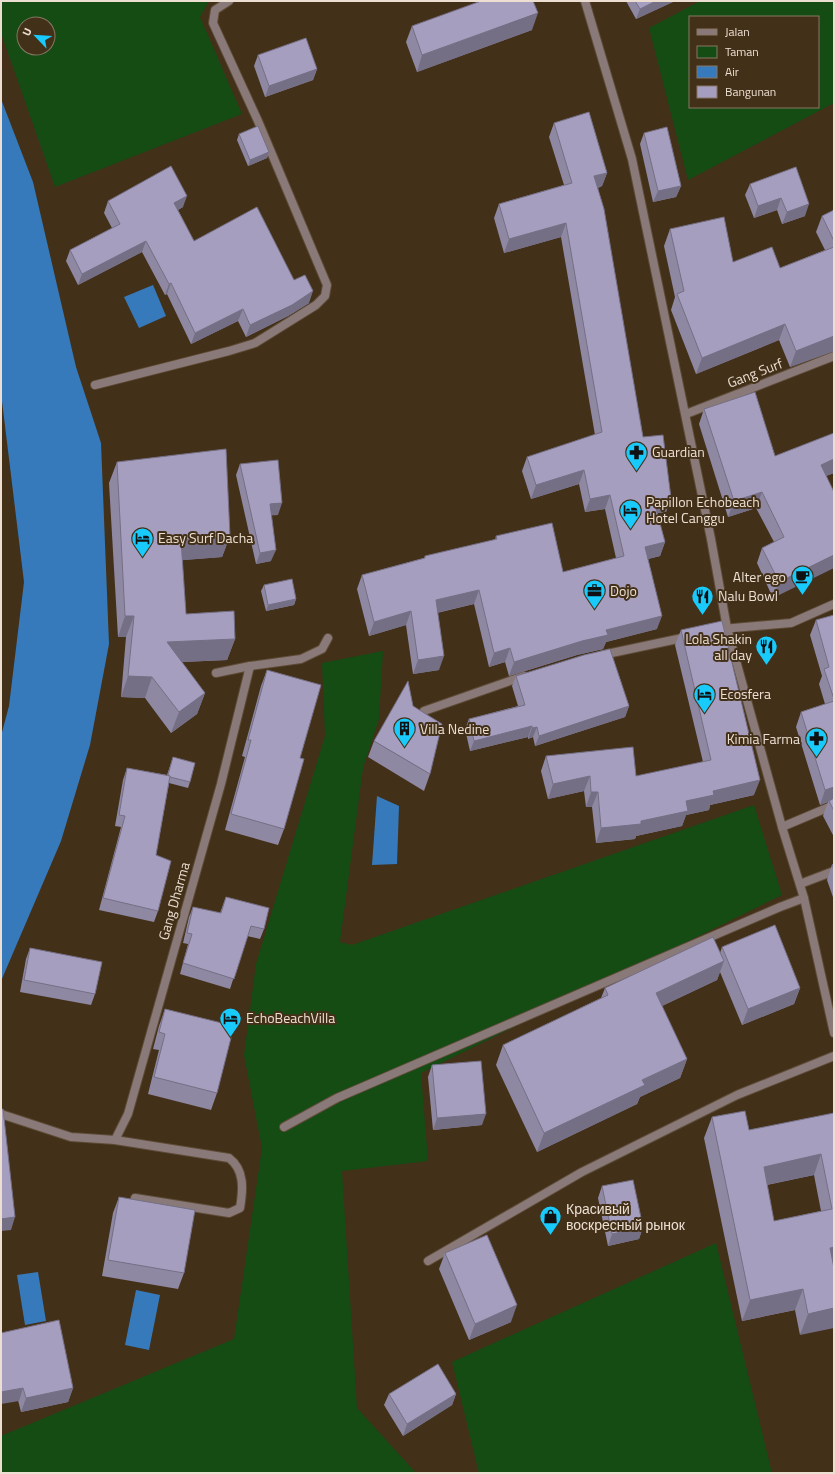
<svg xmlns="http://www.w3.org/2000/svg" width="835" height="1474" font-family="'Titillium Web',sans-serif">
	<rect width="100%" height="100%" fill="#433019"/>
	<!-- green -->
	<g fill="#144c14" fill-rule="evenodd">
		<path d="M 1,1 L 209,1 L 200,17 L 242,114 L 55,187 L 1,33 ZM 24,24 L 48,24 L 48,48 L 24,48 Z"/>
		<path d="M 700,1 L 834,1 L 834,103 L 688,180 L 649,28 ZM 690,17 L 818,17 L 818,107 L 690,107 Z"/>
		<path d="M 383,651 L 379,719 L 363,768 L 340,942 L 352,945 L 754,805 L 782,895 L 421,1073 L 428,1161 L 342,1171 L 357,1408 L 416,1473 L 1,1473 L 1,1436 L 234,1339 L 262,1148 L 244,1055 L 256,964 L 325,736 L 322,663 Z"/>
		<path d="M 716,1243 L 772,1473 L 479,1473 L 452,1362 Z"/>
	</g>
	<!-- water -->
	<g fill="#367abb">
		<path d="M 1,99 L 33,182 L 76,367 L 101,443 L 109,644 L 90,745 L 61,841 L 1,981 L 1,736 L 9,706 L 24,582 L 1,393 Z"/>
		<path d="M 153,285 L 166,316 L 139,328 L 124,297 Z"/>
		<path d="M 377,796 L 399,806 L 397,864 L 372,865 Z"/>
		<path d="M 38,1272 L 46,1321 L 25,1325 L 17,1275 Z"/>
		<path d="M 136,1290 L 160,1295 L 149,1350 L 125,1345 Z"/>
	</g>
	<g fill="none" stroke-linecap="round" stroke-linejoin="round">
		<defs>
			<g id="lane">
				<path d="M 284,1127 L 337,1098 L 780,907 L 804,898"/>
				<path d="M 428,1261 L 582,1172 L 737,1095 L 834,1056"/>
			</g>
			<g id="street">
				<path d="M 585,1 L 632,159 L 711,539 L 727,628 L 782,827 L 804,898 L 834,1033"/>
				<path d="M 95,385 L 229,351 L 255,343 L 316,305 L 325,296 L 327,285 L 258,121 L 213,23 L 215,10 L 229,1"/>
				<path d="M 686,414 L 834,356"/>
				<path d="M 722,629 L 791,623 L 834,604"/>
				<path d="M 602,655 L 687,637"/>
				<path d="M 216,673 L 250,666 L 301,659 L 322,649 L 328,638"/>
				<path d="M 424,711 L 524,676"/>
				<path d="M 782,827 L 834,805"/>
				<path d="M 800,884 L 834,871"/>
				<path d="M 1,1114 L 71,1137 L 115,1140 L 229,1158 C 245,1170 243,1190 240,1208 L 229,1213 L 135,1198"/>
				<path d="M 115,1140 L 128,1114 L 221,784 L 250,666"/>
			</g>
		</defs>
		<!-- lane casing -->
		<use href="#lane" stroke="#5e4c37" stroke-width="10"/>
		<!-- street casing -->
		<use href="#street" stroke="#5e4c37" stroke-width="10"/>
		<!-- lane -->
		<use href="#lane" stroke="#8a7979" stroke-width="8"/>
		<!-- street -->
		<use href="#street" stroke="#8a7979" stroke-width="8"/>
	</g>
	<!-- wall -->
	<g fill="#8f88a3" fill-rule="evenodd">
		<path d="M 626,1 L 675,1 L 636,19 Z"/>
		<path d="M 412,26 L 532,30 L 417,72 L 406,42 Z"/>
		<path d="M 258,55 L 317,69 L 313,80 L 265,97 L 254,66 Z"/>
		<path d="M 554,123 L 607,173 L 602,186 L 598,188 L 643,437 L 671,498 L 666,512 L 657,513 L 665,542 L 660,556 L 648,559 L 657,629 L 606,642 L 603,649 L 577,655 L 509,676 L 505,662 L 489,667 L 474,604 L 437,613 L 439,670 L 413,674 L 406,625 L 369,636 L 357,589 L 362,575 L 424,558 L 425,556 L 495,540 L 496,536 L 563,572 L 616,558 L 605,509 L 585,512 L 579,484 L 531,499 L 522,471 L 527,457 L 595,435 L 561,237 L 504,253 L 494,218 L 499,204 L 564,185 L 549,137 Z"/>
		<path d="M 644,133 L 681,186 L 676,197 L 653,202 L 640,144 Z"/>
		<path d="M 239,134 L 269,152 L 267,158 L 248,166 L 237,140 Z"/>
		<path d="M 796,167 L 805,216 L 782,224 L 777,210 L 754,218 L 745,195 L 750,184 Z"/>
		<path d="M 108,201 L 183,207 L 178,210 L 194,241 L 294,280 L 309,303 L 288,316 L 246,337 L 238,321 L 191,344 L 167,294 L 165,295 L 142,252 L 78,285 L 66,261 L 70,250 L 112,228 L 104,213 Z"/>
		<path d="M 834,210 L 834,351 L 790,367 L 779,340 L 696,374 L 671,310 L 675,297 L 664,246 L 670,229 L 733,262 L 780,268 L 825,250 L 816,232 L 822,216 Z"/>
		<path d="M 704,409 L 775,456 L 834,433 L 834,473 L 826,476 L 773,598 L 757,563 L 762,548 L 774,542 L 756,508 L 728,517 L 699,424 Z"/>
		<path d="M 117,462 L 230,536 L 222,557 L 182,560 L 186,614 L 235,639 L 227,660 L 182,662 L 205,693 L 197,714 L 171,733 L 145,698 L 121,697 L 126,637 L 118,637 L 109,483 Z"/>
		<path d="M 240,464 L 278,515 L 271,515 L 271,561 L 256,564 L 236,475 Z"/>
		<path d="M 264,585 L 296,599 L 294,605 L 266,611 L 261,591 Z"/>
		<path d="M 834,615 L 834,837 L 823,816 L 828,802 L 820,805 L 796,727 L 801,712 L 825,704 L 819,684 L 822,676 L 810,635 L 816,620 Z"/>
		<path d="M 681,630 L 754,795 L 710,805 L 709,810 L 686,815 L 682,826 L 636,836 L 635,839 L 596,843 L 592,807 L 586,807 L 584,791 L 548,799 L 541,771 L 546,756 L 636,776 L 703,762 L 675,645 Z"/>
		<path d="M 267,670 L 300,758 L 284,829 L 278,845 L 225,830 L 245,757 L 242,756 L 261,686 Z"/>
		<path d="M 516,676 L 629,706 L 625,717 L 535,746 L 533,737 L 528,739 L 528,737 L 470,751 L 465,729 L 469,719 L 518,706 L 512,686 Z"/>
		<path d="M 374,741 L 430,774 L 424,791 L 368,757 Z"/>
		<path d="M 173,757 L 190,782 L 188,788 L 169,783 L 156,855 L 158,911 L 154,922 L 99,910 L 121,827 L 115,826 L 123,780 L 127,768 L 167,775 Z"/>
		<path d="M 834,864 L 834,900 L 827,880 L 832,865 Z"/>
		<path d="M 226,897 L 264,929 L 260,939 L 247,936 L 230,989 L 180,974 L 188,944 L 183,943 L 189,917 L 193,907 L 220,913 Z"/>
		<path d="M 722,947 L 800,988 L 794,1004 L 742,1025 L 720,972 L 717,980 L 662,1006 L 687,1059 L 680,1078 L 640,1097 L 637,1104 L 537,1152 L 496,1065 L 503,1045 L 601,998 L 605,988 L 720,953 Z"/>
		<path d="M 30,948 L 95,994 L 91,1005 L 20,992 L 26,959 Z"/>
		<path d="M 165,1009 L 217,1093 L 211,1110 L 148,1094 L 159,1050 L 153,1049 L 159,1026 Z"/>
		<path d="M 432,1065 L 482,1125 L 433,1130 L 428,1077 Z"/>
		<path d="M 834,1113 L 834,1266 L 800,1335 L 795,1310 L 742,1321 L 704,1138 L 712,1117 L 749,1130 ZM 814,1175 L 821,1211 L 774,1221 L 767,1185 Z"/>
		<path d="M 602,1186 L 643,1227 L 639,1239 L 608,1246 L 598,1198 Z"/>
		<path d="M 119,1197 L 184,1273 L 178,1289 L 102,1276 L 113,1213 Z"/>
		<path d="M 445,1253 L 511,1322 L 469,1340 L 439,1269 Z"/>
		<path d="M 1,1333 L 73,1388 L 68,1402 L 21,1412 Z"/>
		<path d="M 389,1394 L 456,1394 L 452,1405 L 403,1436 L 384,1405 Z"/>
	</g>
	<!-- shaded-wall -->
	<g fill="#746f85">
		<path d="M 656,1 L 675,1 L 636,19 L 640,9 Z"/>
		<path d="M 538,13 L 532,30 L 417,72 L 422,55 Z"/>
		<path d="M 317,69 L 313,80 L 265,97 L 269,86 Z"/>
		<path d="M 269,152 L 267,158 L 248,166 L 250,160 Z"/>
		<path d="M 607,173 L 602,186 L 589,190 L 594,176 Z"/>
		<path d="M 681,186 L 676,197 L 653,202 L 658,191 Z"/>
		<path d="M 187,196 L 183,207 L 170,214 L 174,203 Z"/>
		<path d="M 781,198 L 777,210 L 754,218 L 758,206 Z"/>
		<path d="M 809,204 L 805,216 L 782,224 L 787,212 Z"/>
		<path d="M 566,223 L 561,237 L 504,253 L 509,239 Z"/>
		<path d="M 146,241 L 142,252 L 78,285 L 82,274 Z"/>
		<path d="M 171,283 L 167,294 L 165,295 L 169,284 Z"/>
		<path d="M 313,291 L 309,303 L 288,316 L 246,337 L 250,325 Z"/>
		<path d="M 243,309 L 238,321 L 191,344 L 195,333 Z"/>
		<path d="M 785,324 L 779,340 L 696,374 L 702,358 Z"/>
		<path d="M 834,336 L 834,351 L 790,367 L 796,351 Z"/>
		<path d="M 834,459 L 834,473 L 815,480 L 821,465 Z"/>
		<path d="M 584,470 L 579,484 L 531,499 L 536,485 Z"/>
		<path d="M 762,492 L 756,508 L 728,517 L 734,501 Z"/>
		<path d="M 610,495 L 605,509 L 585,512 L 590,499 Z"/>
		<path d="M 671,498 L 666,512 L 649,514 L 654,501 Z"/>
		<path d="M 282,503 L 278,515 L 265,516 L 270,504 Z"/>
		<path d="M 230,536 L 222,557 L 173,561 L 181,540 Z"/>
		<path d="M 665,542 L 660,556 L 640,561 L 645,547 Z"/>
		<path d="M 276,550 L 271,561 L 256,564 L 260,553 Z"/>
		<path d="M 834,555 L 834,568 L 773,598 L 779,582 Z"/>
		<path d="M 479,590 L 474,604 L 431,614 L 436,600 Z"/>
		<path d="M 296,599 L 294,605 L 266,611 L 268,605 Z"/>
		<path d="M 411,611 L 406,625 L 369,636 L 374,622 Z"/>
		<path d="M 125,616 L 134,616 L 126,637 L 118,637 Z"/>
		<path d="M 662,616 L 657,629 L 606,642 L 603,649 L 577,655 L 509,676 L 514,662 L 606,630 Z"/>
		<path d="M 235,639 L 227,660 L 160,663 L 167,642 Z"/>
		<path d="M 510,648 L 505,662 L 489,667 L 494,653 Z"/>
		<path d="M 444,656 L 439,670 L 413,674 L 418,660 Z"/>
		<path d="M 128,676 L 152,677 L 145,698 L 121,697 Z"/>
		<path d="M 205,693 L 197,714 L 171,733 L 179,712 Z"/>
		<path d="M 629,706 L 625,717 L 535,746 L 539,736 Z"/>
		<path d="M 532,726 L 528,737 L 470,751 L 474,741 Z"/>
		<path d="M 537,727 L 533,737 L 528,739 L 532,728 Z"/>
		<path d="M 590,776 L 584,791 L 548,799 L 553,784 Z"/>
		<path d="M 760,780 L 754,795 L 710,805 L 709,810 L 686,815 L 682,826 L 636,836 L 635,839 L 596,843 L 601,828 L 641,821 L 686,801 L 713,791 Z"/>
		<path d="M 834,787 L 834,800 L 829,801 L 828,802 L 820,805 L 825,790 Z"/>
		<path d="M 591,792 L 598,792 L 592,807 L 586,807 Z"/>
		<path d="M 724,961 L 717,980 L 649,1012 L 656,993 Z"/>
		<path d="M 800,988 L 794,1004 L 742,1025 L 748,1009 Z"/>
		<path d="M 687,1059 L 680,1078 L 640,1097 L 637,1104 L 537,1152 L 544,1133 L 642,1080 Z"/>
		<path d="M 486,1114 L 482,1125 L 433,1130 L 437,1118 Z"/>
		<path d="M 821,1154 L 814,1175 L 756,1187 L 764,1167 Z"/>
		<path d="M 15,1217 L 11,1230 L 1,1231 L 1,1219 Z"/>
		<path d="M 643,1227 L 639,1239 L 608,1246 L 612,1234 Z"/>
		<path d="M 834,1247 L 834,1266 L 822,1269 L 830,1248 Z"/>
		<path d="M 803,1289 L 795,1310 L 742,1321 L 750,1300 Z"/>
		<path d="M 517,1305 L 511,1322 L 469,1340 L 475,1324 Z"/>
		<path d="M 834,1308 L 834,1328 L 800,1335 L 808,1314 Z"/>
		<path d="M 23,1388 L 19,1401 L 1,1404 L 1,1392 Z"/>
		<path d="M 73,1388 L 68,1402 L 21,1412 L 26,1398 Z"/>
		<path d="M 456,1394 L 452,1405 L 403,1436 L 407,1424 Z"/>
	</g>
	<!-- building -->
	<g fill="#a69ebe" stroke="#746f85" fill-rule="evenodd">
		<path d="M 481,1 L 533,1 L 538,13 L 422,55 L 412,26 Z"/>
		<path d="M 635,1 L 656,1 L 640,9 Z"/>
		<path d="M 306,38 L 317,69 L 269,86 L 258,55 Z"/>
		<path d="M 589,112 L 607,173 L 594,176 L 604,209 L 643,437 L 663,435 L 671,498 L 654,501 L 665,542 L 645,547 L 662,616 L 606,630 L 608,635 L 582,641 L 514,662 L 510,648 L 494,653 L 479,590 L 436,600 L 444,656 L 418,660 L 411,611 L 374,622 L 362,575 L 425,558 L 425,556 L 497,539 L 496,536 L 552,523 L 563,572 L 624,556 L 610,495 L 590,499 L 584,470 L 536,485 L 527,457 L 602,432 L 566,223 L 509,239 L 499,204 L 572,183 L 554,123 Z"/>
		<path d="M 258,126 L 269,152 L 250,160 L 239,134 Z"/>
		<path d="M 667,127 L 681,186 L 658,191 L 644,133 Z"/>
		<path d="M 171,166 L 187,196 L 174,203 L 194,241 L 257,207 L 294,280 L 305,275 L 313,291 L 292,305 L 250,325 L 243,309 L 195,333 L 171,283 L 169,284 L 146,241 L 82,274 L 70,250 L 120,224 L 108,201 Z"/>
		<path d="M 796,167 L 809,204 L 787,212 L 781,198 L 758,206 L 750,184 Z"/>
		<path d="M 834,210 L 834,241 L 822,216 Z"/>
		<path d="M 724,217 L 733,262 L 772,247 L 780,268 L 834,247 L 834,336 L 796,351 L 785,324 L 702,358 L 677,294 L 684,291 L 670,229 Z"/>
		<path d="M 755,392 L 775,456 L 834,433 L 834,459 L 821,465 L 834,492 L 834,555 L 779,582 L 762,548 L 784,537 L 762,492 L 734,501 L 704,409 Z"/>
		<path d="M 226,449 L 230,536 L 181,540 L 186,614 L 234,611 L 235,639 L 167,642 L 205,693 L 179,712 L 152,677 L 128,676 L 134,616 L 125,616 L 117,462 Z"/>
		<path d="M 278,460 L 282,503 L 270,504 L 276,550 L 260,553 L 240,464 Z"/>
		<path d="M 292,579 L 296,599 L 268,605 L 264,585 Z"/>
		<path d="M 834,615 L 834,699 L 824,669 L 829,667 L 816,620 Z"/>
		<path d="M 722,621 L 760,780 L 713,791 L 714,795 L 686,801 L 688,811 L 641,821 L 641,824 L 601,828 L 598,792 L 591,792 L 590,776 L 553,784 L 546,756 L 633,747 L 636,776 L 711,760 L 681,630 Z"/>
		<path d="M 610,649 L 629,706 L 539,736 L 537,727 L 532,728 L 532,726 L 474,741 L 469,719 L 525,705 L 516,676 L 584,655 Z"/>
		<path d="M 267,670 L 321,685 L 300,758 L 304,759 L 284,829 L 231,814 L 251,740 L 248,740 Z"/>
		<path d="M 408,681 L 413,706 L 442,724 L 430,774 L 374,741 Z"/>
		<path d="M 834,701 L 834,787 L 825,790 L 801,712 Z"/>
		<path d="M 173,757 L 195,763 L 190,782 L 170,777 L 170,776 L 168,775 Z"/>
		<path d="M 127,768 L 170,776 L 156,855 L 171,861 L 158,911 L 103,898 L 125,816 L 119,815 Z"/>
		<path d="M 834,798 L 834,811 L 829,801 Z"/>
		<path d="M 834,864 L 834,870 L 832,865 Z"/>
		<path d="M 226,897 L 269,908 L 264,929 L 251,926 L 234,979 L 183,963 L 192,934 L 187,933 L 193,907 L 221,913 Z"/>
		<path d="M 775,925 L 800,988 L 748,1009 L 722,947 Z"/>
		<path d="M 713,937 L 724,961 L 656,993 L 687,1059 L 642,1080 L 645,1085 L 544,1133 L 503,1045 L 608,995 L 605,988 Z"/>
		<path d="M 30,948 L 102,962 L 95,994 L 24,980 Z"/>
		<path d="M 165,1009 L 234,1026 L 217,1093 L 154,1077 L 165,1034 L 159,1032 Z"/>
		<path d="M 481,1061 L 486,1114 L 437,1118 L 432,1065 Z"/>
		<path d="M 1,1109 L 3,1109 L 15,1217 L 1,1219 Z"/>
		<path d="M 745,1111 L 749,1130 L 834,1113 L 834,1247 L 830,1248 L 834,1268 L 834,1308 L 808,1314 L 803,1289 L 750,1300 L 712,1117 ZM 821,1154 L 832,1209 L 774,1221 L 764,1167 Z"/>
		<path d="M 633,1180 L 643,1227 L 612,1234 L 602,1186 Z"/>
		<path d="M 119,1197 L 195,1210 L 184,1273 L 108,1260 Z"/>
		<path d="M 487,1235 L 517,1305 L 475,1324 L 445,1253 Z"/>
		<path d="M 59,1320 L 73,1388 L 26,1398 L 23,1388 L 1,1392 L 1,1333 Z"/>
		<path d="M 438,1364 L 456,1394 L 407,1424 L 389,1394 Z"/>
	</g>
	<!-- icons -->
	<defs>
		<symbol id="pharmacy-pin" viewBox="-11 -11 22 30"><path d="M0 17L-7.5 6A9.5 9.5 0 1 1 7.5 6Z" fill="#19cafc" stroke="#433019"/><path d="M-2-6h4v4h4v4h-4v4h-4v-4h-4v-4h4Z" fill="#111"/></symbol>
		<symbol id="hotel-pin" viewBox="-11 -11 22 30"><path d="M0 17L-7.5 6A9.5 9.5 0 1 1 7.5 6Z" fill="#19cafc" stroke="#433019"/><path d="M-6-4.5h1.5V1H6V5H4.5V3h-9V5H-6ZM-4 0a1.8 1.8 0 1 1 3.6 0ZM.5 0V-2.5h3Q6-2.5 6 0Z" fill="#111"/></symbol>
		<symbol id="cafe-pin" viewBox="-11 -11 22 30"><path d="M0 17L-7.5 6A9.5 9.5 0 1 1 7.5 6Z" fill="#19cafc" stroke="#433019"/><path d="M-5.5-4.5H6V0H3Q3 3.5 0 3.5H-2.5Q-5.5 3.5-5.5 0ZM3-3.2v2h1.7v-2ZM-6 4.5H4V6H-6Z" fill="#111"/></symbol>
		<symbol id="office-pin" viewBox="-11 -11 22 30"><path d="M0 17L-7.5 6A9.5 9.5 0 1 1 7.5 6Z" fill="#19cafc" stroke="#433019"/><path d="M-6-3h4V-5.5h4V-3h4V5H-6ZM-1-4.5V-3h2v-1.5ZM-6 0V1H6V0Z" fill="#111"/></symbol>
		<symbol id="restaurant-pin" viewBox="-11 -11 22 30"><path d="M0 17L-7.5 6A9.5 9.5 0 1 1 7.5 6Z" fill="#19cafc" stroke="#433019"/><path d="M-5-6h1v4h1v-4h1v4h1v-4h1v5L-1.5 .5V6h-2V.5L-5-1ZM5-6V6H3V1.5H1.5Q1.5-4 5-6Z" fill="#111"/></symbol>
		<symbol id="building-pin" viewBox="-11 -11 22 30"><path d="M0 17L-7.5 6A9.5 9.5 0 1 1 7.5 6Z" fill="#19cafc" stroke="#433019"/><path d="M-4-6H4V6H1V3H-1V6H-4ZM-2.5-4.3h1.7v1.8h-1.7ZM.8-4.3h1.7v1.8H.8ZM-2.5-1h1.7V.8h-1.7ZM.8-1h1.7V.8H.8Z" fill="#111"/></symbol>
		<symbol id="shop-pin" viewBox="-11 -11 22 30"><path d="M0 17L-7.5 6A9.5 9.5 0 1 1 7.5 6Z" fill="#19cafc" stroke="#433019"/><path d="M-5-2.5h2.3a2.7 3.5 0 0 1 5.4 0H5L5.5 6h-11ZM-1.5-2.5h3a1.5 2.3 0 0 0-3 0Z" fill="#111"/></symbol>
	</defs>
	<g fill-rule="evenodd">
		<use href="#pharmacy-pin" x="624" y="440" width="25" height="34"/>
		<use href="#hotel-pin" x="618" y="498" width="25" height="34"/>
		<use href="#hotel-pin" x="130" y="526" width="25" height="34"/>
		<use href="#cafe-pin" x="790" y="564" width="25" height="34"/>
		<use href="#office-pin" x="582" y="578" width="25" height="34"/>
		<use href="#restaurant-pin" x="690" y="584" width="25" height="34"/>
		<use href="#restaurant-pin" x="754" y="634" width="25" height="34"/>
		<use href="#hotel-pin" x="692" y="682" width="25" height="34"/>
		<use href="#building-pin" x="392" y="716" width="25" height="34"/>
		<use href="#pharmacy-pin" x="804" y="726" width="25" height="34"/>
		<use href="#hotel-pin" x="218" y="1006" width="25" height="34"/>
		<use href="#shop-pin" x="538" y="1204" width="25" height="34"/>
	</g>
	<g text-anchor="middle" stroke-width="4" stroke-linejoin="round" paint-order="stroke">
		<!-- street labels -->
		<g font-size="14" fill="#ecdfd2" stroke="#433019">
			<text transform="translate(755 373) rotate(-21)" y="5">Gang Surf</text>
			<text transform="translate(174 901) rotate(-74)" y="5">Gang Dharma</text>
		</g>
		<!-- poi labels -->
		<g font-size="14" fill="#ecdfd2" stroke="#433019" text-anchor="start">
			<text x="652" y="457">Guardian</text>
			<text x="646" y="507">Papillon Echobeach<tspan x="646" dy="16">Hotel Canggu</tspan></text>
			<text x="158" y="543">Easy Surf Dacha</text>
			<text x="786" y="582" text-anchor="end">Alter ego</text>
			<text x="610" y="596">Dojo</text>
			<text x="718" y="601">Nalu Bowl</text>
			<text x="752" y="644" text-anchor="end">Lola Shakin<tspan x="752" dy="16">all day</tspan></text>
			<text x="720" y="699">Ecosfera</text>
			<text x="420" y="734">Villa Nedine</text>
			<text x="800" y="744" text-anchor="end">Kimia Farma</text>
			<text x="246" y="1023">EchoBeachVilla</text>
			<text x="566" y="1214">Красивый<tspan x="566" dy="16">воскресный рынок</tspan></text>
		</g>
	</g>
	<!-- border -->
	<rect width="835" height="1474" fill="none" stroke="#ecdfd2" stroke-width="4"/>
	<!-- legend -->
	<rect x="689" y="16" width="130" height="92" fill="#433019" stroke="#877663"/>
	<rect x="697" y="29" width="20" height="6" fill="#8a7979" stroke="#877663"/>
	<text x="725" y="36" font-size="12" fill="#ecdfd2">Jalan</text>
	<rect x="697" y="46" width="20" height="12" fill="#144c14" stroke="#877663"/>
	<text x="725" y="56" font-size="12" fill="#ecdfd2">Taman</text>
	<rect x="697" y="66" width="20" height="12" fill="#367abb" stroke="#877663"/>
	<text x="725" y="76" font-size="12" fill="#ecdfd2">Air</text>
	<rect x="697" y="86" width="20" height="12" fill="#a69ebe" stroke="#877663"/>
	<text x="725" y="96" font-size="12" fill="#ecdfd2">Bangunan</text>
	<!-- north arrow -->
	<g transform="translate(36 36) rotate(295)"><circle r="19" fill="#433019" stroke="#877663"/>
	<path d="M0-3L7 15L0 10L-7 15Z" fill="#19cafc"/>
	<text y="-6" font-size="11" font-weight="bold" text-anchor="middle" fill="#ecdfd2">U</text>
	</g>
</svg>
